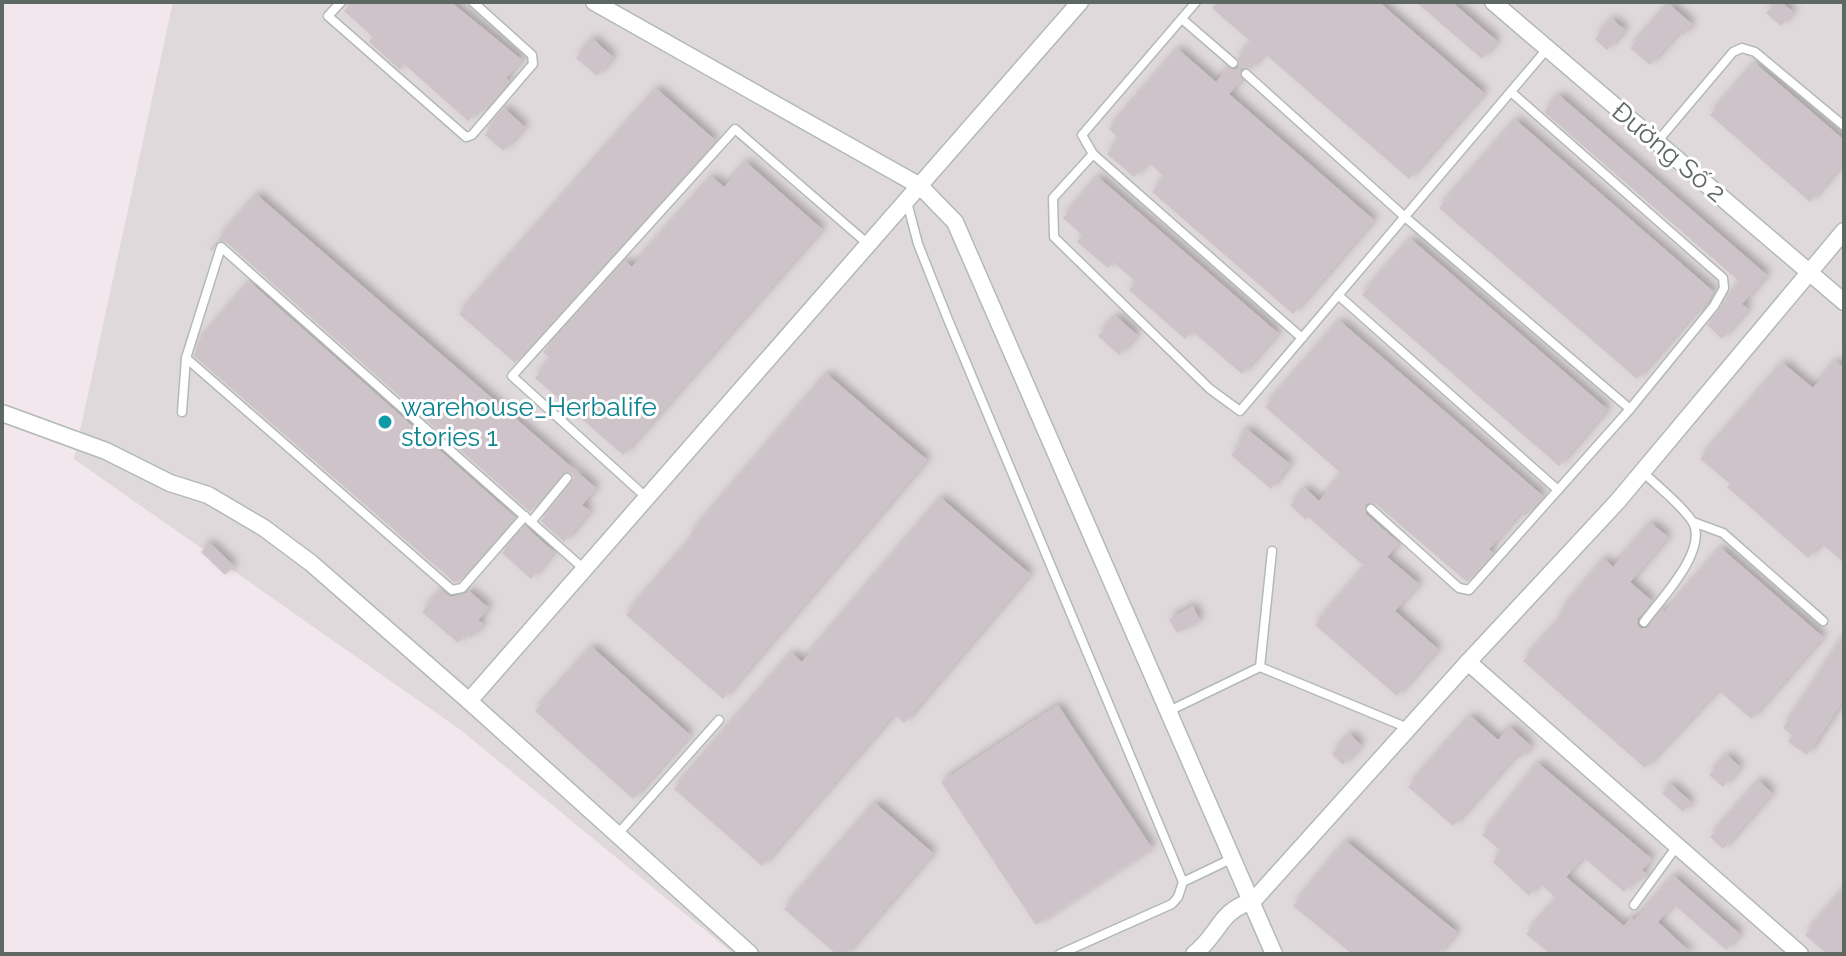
<svg xmlns="http://www.w3.org/2000/svg" width="1846" height="956" font-family="Raleway,sans-serif">
	<defs>
		<filter id="shadow"><feDropShadow dx="4" dy="-4" stdDeviation="4" flood-color="#0004"/></filter>
	</defs>
	<rect width="100%" height="100%" fill="#f1e7ec"/>
	<!-- industrial -->
	<path fill="#e0d9dc" d="M 173,2 L 1844,2 L 1844,954 L 734,954 L 462,731 L 74,459 Z"/>
	<!-- building -->
	<g fill="#cdc3c8" filter="url(#shadow)">
		<path d="M 352,2 L 451,2 L 522,60 L 506,78 L 509,81 L 482,113 L 478,110 L 468,121 L 404,64 L 400,70 L 369,42 L 373,37 L 344,11 Z"/>
		<path d="M 1218,2 L 1379,2 L 1484,93 L 1409,179 L 1264,53 L 1251,69 L 1245,67 L 1240,70 L 1242,79 L 1229,94 L 1374,220 L 1293,314 L 1152,192 L 1165,177 L 1148,162 L 1134,177 L 1107,154 L 1120,139 L 1109,129 L 1178,49 L 1216,82 L 1228,68 L 1235,70 L 1239,67 L 1238,58 L 1251,42 L 1212,8 Z"/>
		<path d="M 1416,2 L 1452,2 L 1497,41 L 1482,59 Z"/>
		<path d="M 1776,2 L 1781,2 L 1793,12 L 1781,26 L 1766,13 Z"/>
		<path d="M 1669,4 L 1692,24 L 1683,35 L 1679,32 L 1650,65 L 1630,48 Z"/>
		<path d="M 1612,19 L 1625,30 L 1607,50 L 1595,39 Z"/>
		<path d="M 593,39 L 613,57 L 597,76 L 576,58 Z"/>
		<path d="M 1755,63 L 1844,140 L 1844,162 L 1810,202 L 1710,115 Z"/>
		<path d="M 657,89 L 715,140 L 515,363 L 459,314 Z"/>
		<path d="M 1559,95 L 1767,275 L 1742,304 L 1748,309 L 1722,339 L 1707,325 L 1740,282 L 1544,112 Z"/>
		<path d="M 504,108 L 525,127 L 503,151 L 485,135 Z"/>
		<path d="M 1516,120 L 1714,292 L 1697,316 L 1694,314 L 1637,379 L 1439,208 Z"/>
		<path d="M 746,162 L 822,229 L 623,455 L 535,378 L 551,359 L 543,352 L 625,261 L 632,267 L 712,177 L 724,187 Z"/>
		<path d="M 1098,177 L 1278,333 L 1242,374 L 1192,331 L 1185,339 L 1129,290 L 1136,282 L 1113,262 L 1108,268 L 1077,242 L 1082,235 L 1063,218 Z"/>
		<path d="M 257,195 L 596,488 L 582,505 L 590,511 L 564,542 L 541,521 L 573,482 L 574,476 L 571,472 L 562,474 L 530,512 L 226,242 L 218,241 L 212,251 L 210,249 Z"/>
		<path d="M 1411,239 L 1607,409 L 1559,466 L 1362,295 Z"/>
		<path d="M 224,259 L 515,517 L 458,582 L 454,582 L 194,356 L 198,342 L 250,282 Z"/>
		<path d="M 1116,316 L 1137,335 L 1119,355 L 1098,336 Z"/>
		<path d="M 1340,321 L 1543,496 L 1525,516 L 1521,512 L 1489,549 L 1493,553 L 1467,582 L 1376,504 L 1370,502 L 1365,505 L 1366,514 L 1399,543 L 1387,557 L 1419,584 L 1395,611 L 1438,649 L 1397,696 L 1315,625 L 1365,567 L 1308,517 L 1306,520 L 1290,505 L 1305,488 L 1319,501 L 1342,474 L 1265,407 Z"/>
		<path d="M 1836,361 L 1844,368 L 1844,563 L 1821,543 L 1808,558 L 1727,487 L 1730,484 L 1700,459 L 1783,363 L 1813,388 Z"/>
		<path d="M 827,374 L 927,460 L 723,699 L 626,615 L 693,537 L 690,535 Z"/>
		<path d="M 1247,429 L 1290,464 L 1271,489 L 1231,455 L 1242,442 L 1238,439 Z"/>
		<path d="M 941,498 L 1030,574 L 904,723 L 894,714 L 762,866 L 674,789 L 792,653 L 802,662 Z"/>
		<path d="M 1651,523 L 1668,537 L 1630,582 L 1652,601 L 1638,618 L 1637,624 L 1640,628 L 1647,628 L 1662,610 L 1665,612 L 1721,548 L 1823,637 L 1751,719 L 1718,690 L 1645,768 L 1523,661 L 1562,617 L 1559,614 L 1604,559 L 1613,567 Z"/>
		<path d="M 525,526 L 554,552 L 531,579 L 502,553 Z"/>
		<path d="M 210,543 L 234,566 L 225,575 L 201,552 Z"/>
		<path d="M 491,566 L 469,591 L 489,608 L 478,620 L 483,624 L 471,638 L 466,634 L 458,643 L 422,612 L 441,590 L 451,597 L 467,593 Z"/>
		<path d="M 1193,606 L 1200,621 L 1177,633 L 1169,619 Z"/>
		<path d="M 1844,635 L 1844,699 L 1807,755 L 1788,742 L 1792,735 L 1783,728 Z"/>
		<path d="M 592,647 L 690,735 L 633,799 L 535,711 Z"/>
		<path d="M 1058,705 L 1152,848 L 1036,925 L 941,782 Z"/>
		<path d="M 1471,716 L 1498,740 L 1510,727 L 1531,746 L 1521,758 L 1517,754 L 1453,826 L 1408,787 Z"/>
		<path d="M 1350,734 L 1361,745 L 1343,765 L 1332,754 Z"/>
		<path d="M 1727,755 L 1740,767 L 1723,787 L 1709,775 Z"/>
		<path d="M 1538,763 L 1652,859 L 1642,870 L 1646,874 L 1639,882 L 1635,879 L 1624,892 L 1583,857 L 1566,877 L 1624,926 L 1631,918 L 1634,920 L 1644,910 L 1674,876 L 1740,934 L 1726,950 L 1673,904 L 1658,922 L 1692,954 L 1550,954 L 1526,934 L 1557,899 L 1539,883 L 1529,896 L 1493,862 L 1501,851 L 1482,835 Z"/>
		<path d="M 1759,781 L 1772,793 L 1723,849 L 1710,837 Z"/>
		<path d="M 1671,784 L 1691,802 L 1683,812 L 1662,793 Z"/>
		<path d="M 875,803 L 933,853 L 846,954 L 836,954 L 784,909 Z"/>
		<path d="M 1346,841 L 1457,932 L 1438,954 L 1352,954 L 1293,906 Z"/>
		<path d="M 1844,889 L 1844,954 L 1827,954 L 1805,935 Z"/>
	</g>
	<g fill="none" stroke-linecap="round" stroke-linejoin="round">
		<defs>
			<g id="lane">
				<path d="M 341,2 L 328,16 L 466,137 L 472,135 L 533,64 L 532,55 L 473,2"/>
				<path d="M 1196,2 L 1082,135 L 1093,154 L 1053,198 L 1054,237 L 1210,389 L 1240,411 L 1547,49"/>
				<path d="M 1182,19 L 1233,63"/>
				<path d="M 1246,74 L 1405,217 L 1630,409"/>
				<path d="M 1657,142 L 1733,52 L 1742,48 L 1755,52 L 1844,126"/>
				<path d="M 1093,154 L 1302,338"/>
				<path d="M 907,202 L 918,244 L 947,317 L 1183,882"/>
				<path d="M 1338,295 L 1558,490"/>
				<path d="M 186,358 L 452,590 L 462,588 L 525,516"/>
				<path d="M 182,412 L 186,358 L 221,247 L 584,569"/>
				<path d="M 1643,472 C 1658,487 1680,503 1692,521 C 1710,549 1660,600 1644,622"/>
				<path d="M 647,498 L 512,376 L 735,129 L 868,244"/>
				<path d="M 1371,509 L 1459,588 L 1469,590 L 1630,409 L 1714,306 L 1724,288 L 1723,278 L 1511,92"/>
				<path d="M 531,522 L 567,478"/>
				<path d="M 1693,522 L 1723,533 L 1823,621"/>
				<path d="M 1260,667 L 1408,728"/>
				<path d="M 1169,711 L 1260,667 L 1272,551"/>
				<path d="M 617,835 L 719,720"/>
				<path d="M 1634,905 L 1677,846"/>
				<path d="M 1060,954 L 1172,904 L 1178,897 L 1183,882 L 1233,858"/>
			</g>
			<g id="street">
				<path d="M 594,2 L 920,186 L 955,222 L 1274,954"/>
				<path d="M 1493,2 L 1844,302"/>
				<path d="M 2,413 L 106,451 L 170,483 L 208,495 L 264,528 L 311,563 L 469,701 L 750,954"/>
				<path d="M 1468,662 L 1800,954"/>
				<path d="M 469,701 L 1080,2"/>
				<path d="M 1194,954 C 1220,934 1218,911 1253,901 L 1468,662 L 1617,502 L 1844,231"/>
			</g>
		</defs>
		<!-- lane casing -->
		<use href="#lane" stroke="#b2bab6" stroke-width="11"/>
		<!-- street casing -->
		<use href="#street" stroke="#b2bab6" stroke-width="19"/>
		<!-- lane -->
		<use href="#lane" stroke="#fff" stroke-width="8"/>
		<!-- street -->
		<use href="#street" stroke="#fff" stroke-width="16"/>
	</g>
	<!-- markers -->
	<circle fill="#0f9aa8" stroke="#fff" stroke-width="3" cx="385" cy="422" r="8"/>
	<g text-anchor="middle" stroke-width="6" stroke-linejoin="round" paint-order="stroke">
		<!-- street labels -->
		<g font-size="26" fill="#5e6862" stroke="#fff">
			<text transform="translate(1669 152) rotate(40)" y="9">Đường Số 2</text>
		</g>
		<!-- culture labels -->
		<g font-size="26" fill="#0d838f" stroke="#fff" text-anchor="start">
			<text x="401" y="416">warehouse_Herbalife<tspan x="401" dy="30">stories 1</tspan></text>
		</g>
	</g>
	<!-- border -->
	<rect width="1846" height="956" fill="none" stroke="#5e6862" stroke-width="8"/>
</svg>
